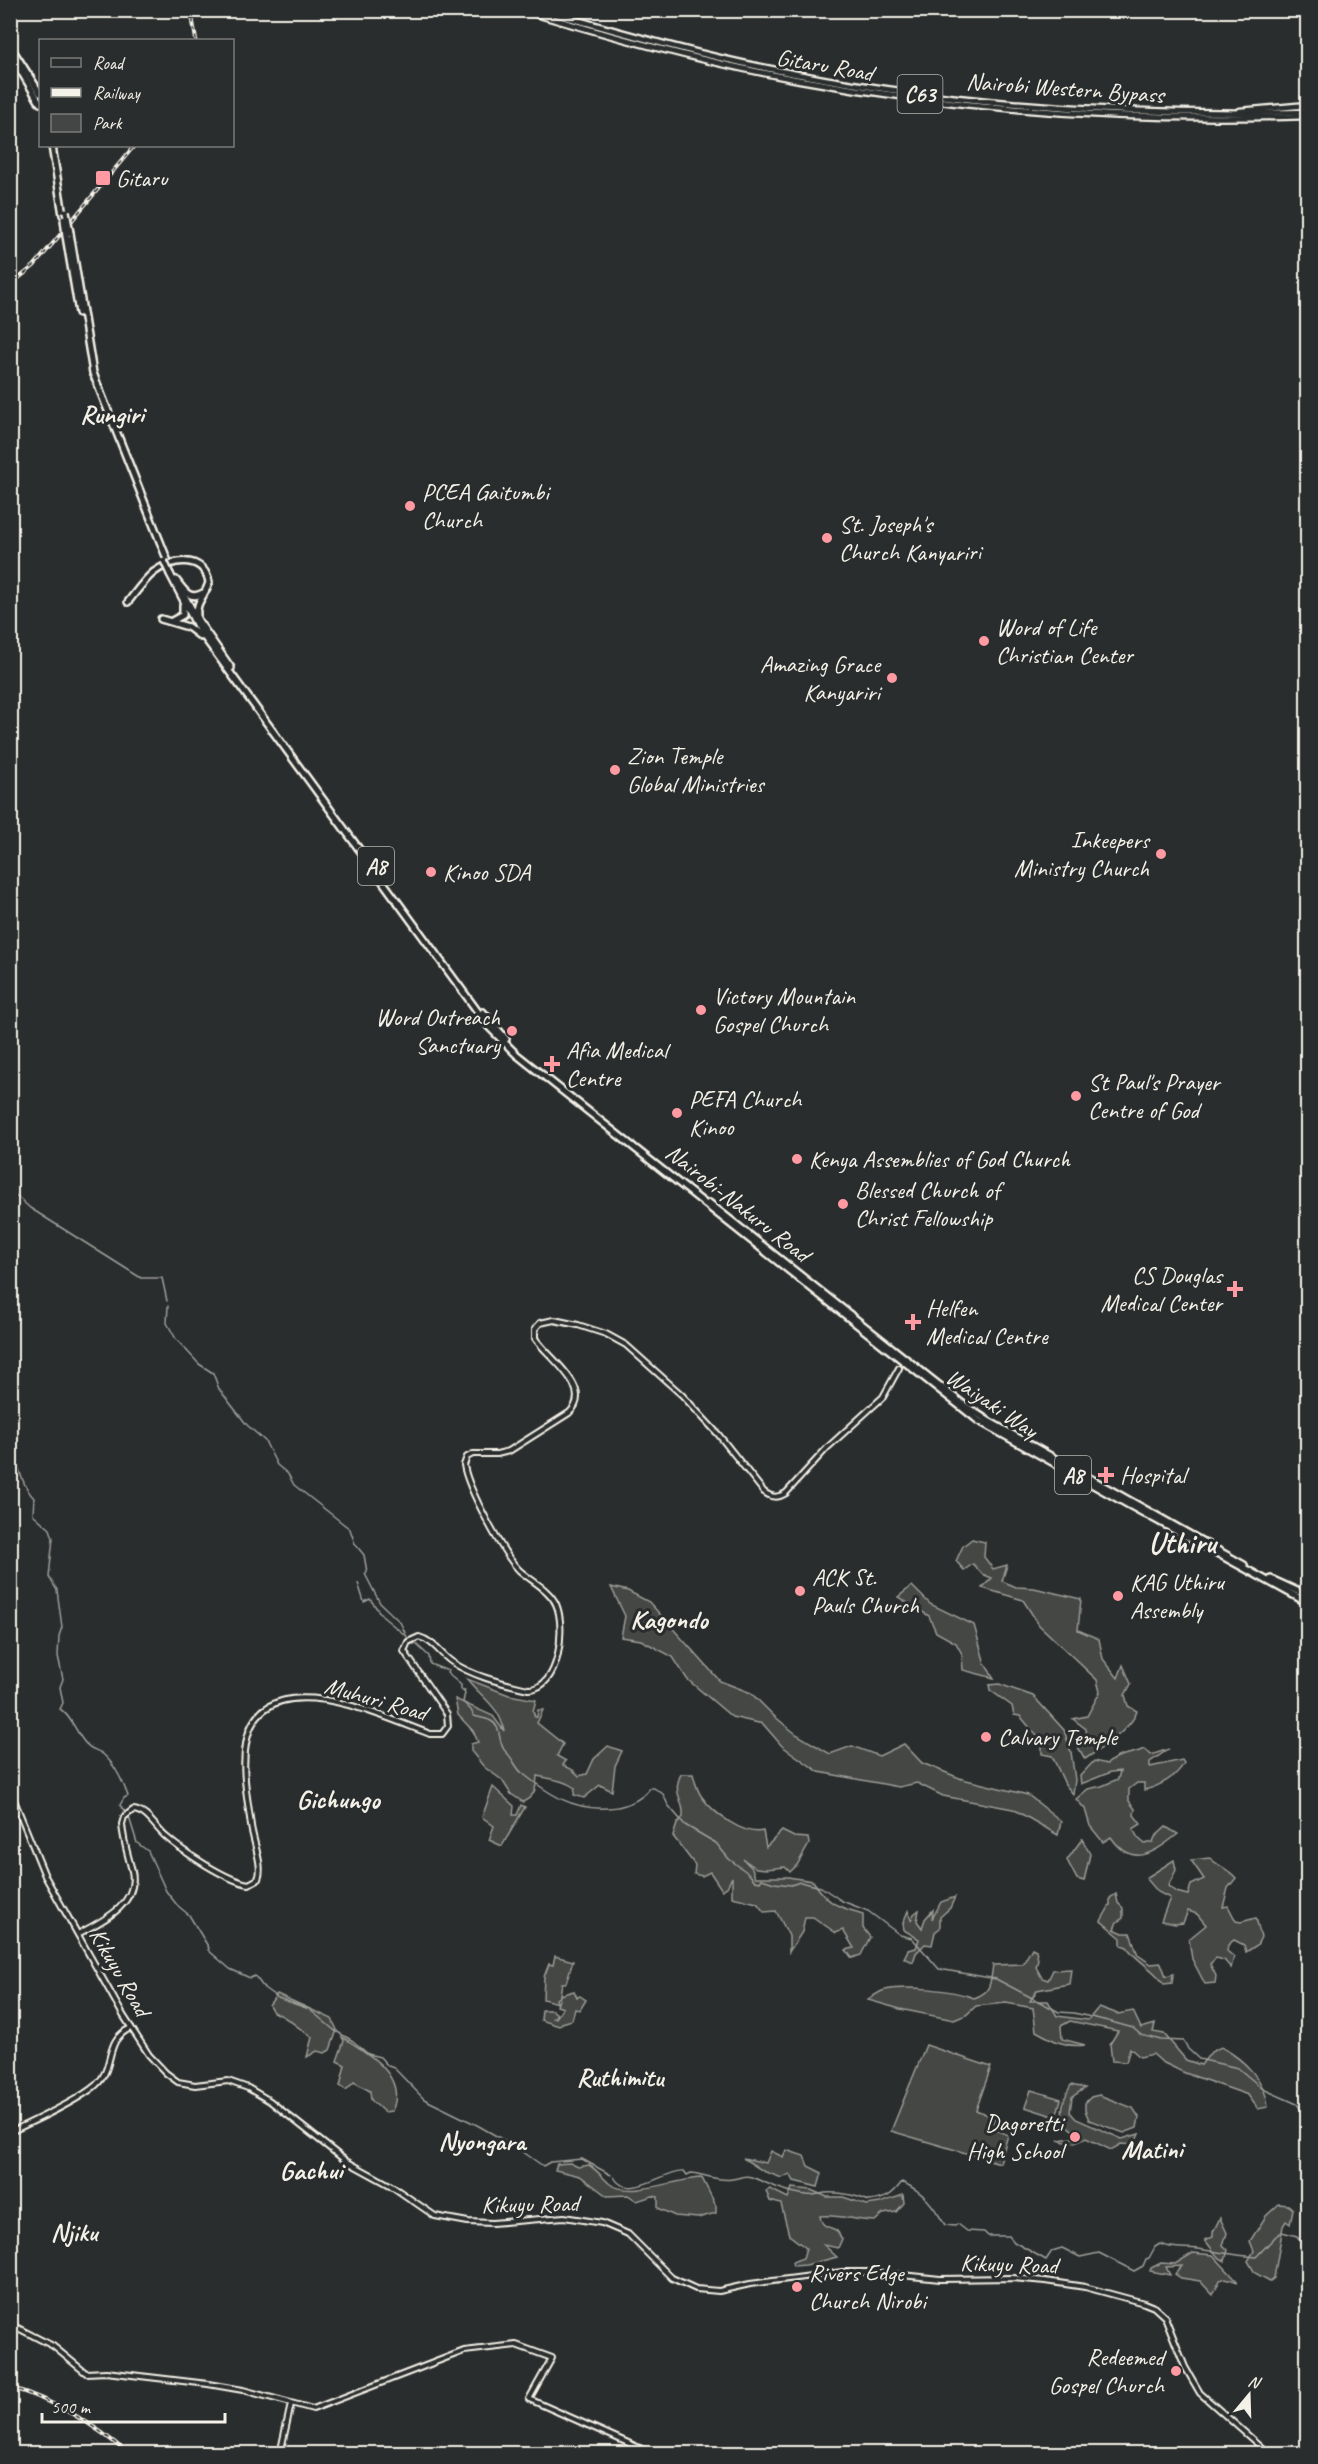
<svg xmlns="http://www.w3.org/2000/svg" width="1318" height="2464" font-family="Caveat,sans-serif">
	<rect width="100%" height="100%" fill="#2a2d2e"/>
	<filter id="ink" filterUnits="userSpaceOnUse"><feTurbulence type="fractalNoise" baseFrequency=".0167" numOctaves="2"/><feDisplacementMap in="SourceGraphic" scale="12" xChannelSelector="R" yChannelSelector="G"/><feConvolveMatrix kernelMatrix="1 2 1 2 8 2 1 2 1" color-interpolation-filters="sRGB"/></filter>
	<g filter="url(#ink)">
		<!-- green -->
		<g fill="#444645" stroke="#9c9c96" stroke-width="1.5">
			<path d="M 972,1539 L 985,1542 L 984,1557 L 993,1569 L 1007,1565 L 1002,1581 L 1016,1587 L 1034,1588 L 1081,1599 L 1078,1630 L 1099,1639 L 1103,1659 L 1118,1678 L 1123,1665 L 1131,1684 L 1125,1695 L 1128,1706 L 1137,1711 C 1132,1728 1100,1750 1085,1759 L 1078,1747 L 1087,1737 L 1086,1729 L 1073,1719 L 1087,1716 L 1100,1692 L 1097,1680 L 1039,1625 L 1023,1600 L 982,1588 L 992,1578 L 982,1574 L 973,1564 L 964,1570 L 956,1561 L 963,1546 Z"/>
			<path d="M 912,1586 L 930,1604 L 974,1625 L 985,1664 L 994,1678 L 963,1670 L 962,1654 L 956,1643 L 936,1632 L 929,1616 L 898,1597 Z"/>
			<path d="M 611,1587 L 628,1591 L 649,1602 L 720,1681 L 751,1693 L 774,1716 L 796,1734 L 830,1754 L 852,1746 L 879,1756 L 904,1744 L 922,1763 L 962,1779 L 1028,1795 L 1061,1821 L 1058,1835 L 1013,1809 L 943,1796 L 917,1783 L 899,1787 L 819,1772 L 782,1746 L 763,1724 L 732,1717 L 687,1679 L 673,1657 L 641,1640 L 621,1637 L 625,1616 Z"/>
			<path d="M 467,1679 L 509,1695 L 536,1700 L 533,1711 L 535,1717 L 537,1717 L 538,1710 L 543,1710 L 537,1723 L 563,1744 L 557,1756 L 566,1761 L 563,1765 L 573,1770 L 579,1776 L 587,1774 L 594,1759 L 608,1746 L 622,1751 L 615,1766 L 612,1791 L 600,1785 L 584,1798 L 574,1795 L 575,1788 C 564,1780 550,1779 537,1776 C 536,1789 535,1796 523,1802 L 511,1794 L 502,1780 L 484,1767 L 471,1751 L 471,1744 L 478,1742 L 473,1731 L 458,1715 L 455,1699 L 493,1716 L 504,1731 C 501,1708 481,1697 467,1679 Z"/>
			<path d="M 999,1684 L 1033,1696 L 1064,1730 L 1071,1752 L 1075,1780 L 1073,1794 L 1065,1784 L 1052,1756 L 1042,1754 L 1042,1742 L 1020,1716 L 1014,1715 L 1012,1706 L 990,1690 L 989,1685 Z"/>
			<path d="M 1145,1749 L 1151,1755 L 1169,1749 L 1150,1762 L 1150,1767 L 1182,1760 L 1184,1763 C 1177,1777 1158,1787 1144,1790 L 1144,1783 L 1137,1783 L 1129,1789 L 1129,1801 L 1135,1809 L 1134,1815 L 1141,1824 L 1133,1829 L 1138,1838 L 1145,1844 L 1153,1842 L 1155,1837 L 1166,1827 L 1178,1834 C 1154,1853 1133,1869 1111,1837 L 1103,1842 L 1090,1826 L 1085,1809 L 1076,1799 L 1088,1789 L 1102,1786 L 1118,1779 L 1120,1771 L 1111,1772 L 1081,1784 L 1080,1776 L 1094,1761 L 1107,1764 C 1120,1752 1129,1756 1145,1749 Z"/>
			<path d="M 681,1774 L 693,1774 C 695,1782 697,1791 702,1797 C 713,1813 744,1836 763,1831 L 766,1847 L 782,1831 L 794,1837 L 808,1838 L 809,1844 L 797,1865 L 790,1872 L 785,1867 L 766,1869 L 756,1868 L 743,1859 L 752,1868 L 755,1877 L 788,1877 L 813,1881 C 829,1905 836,1906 863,1914 L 863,1928 L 870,1937 L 861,1955 L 852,1958 L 846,1950 L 854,1948 L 843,1930 L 836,1933 L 813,1917 L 805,1917 L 802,1932 L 789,1952 L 789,1936 L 776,1911 L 764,1912 L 757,1903 L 732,1897 L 732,1877 L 727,1887 L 722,1890 L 710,1872 L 702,1876 L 694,1874 L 695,1865 L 673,1836 L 677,1824 L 683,1817 C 685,1800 671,1794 681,1774 Z"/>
			<path d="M 493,1787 L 514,1806 L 513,1815 L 517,1815 L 521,1805 L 525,1807 L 502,1846 L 489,1840 L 494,1826 L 482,1817 Z"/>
			<path d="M 1082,1839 L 1090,1854 L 1084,1881 L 1077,1879 L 1067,1860 Z"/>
			<path d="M 1210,1858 C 1218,1866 1228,1869 1236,1878 L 1228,1888 L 1223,1907 L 1228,1906 L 1236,1921 L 1241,1922 L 1256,1918 L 1261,1937 L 1257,1945 L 1246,1952 L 1244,1945 L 1234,1940 L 1228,1945 L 1227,1951 L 1234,1957 L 1231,1968 L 1224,1960 L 1216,1958 L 1210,1964 L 1216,1976 L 1215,1983 L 1205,1984 L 1192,1959 L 1189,1939 L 1206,1925 L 1197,1914 L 1188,1911 L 1183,1923 L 1175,1924 L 1161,1921 L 1170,1898 L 1158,1892 L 1146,1878 L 1174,1860 L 1176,1870 L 1168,1886 L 1176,1892 L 1188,1895 L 1191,1885 L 1204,1879 L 1191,1860 Z"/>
			<path d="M 1116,1894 L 1118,1903 L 1123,1908 L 1123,1918 L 1117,1922 L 1114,1929 L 1123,1933 L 1130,1933 L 1138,1955 L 1151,1964 L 1161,1963 L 1166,1976 L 1173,1974 L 1172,1983 L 1164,1984 C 1155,1969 1137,1962 1127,1947 L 1121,1945 L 1121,1938 L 1101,1921 L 1110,1905 L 1110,1898 Z"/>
			<path d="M 955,1897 L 950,1908 L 940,1917 L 940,1928 L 935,1932 L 932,1945 L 925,1944 L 916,1953 L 913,1962 L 904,1958 L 908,1950 L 916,1948 L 919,1939 L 904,1930 L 903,1923 L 908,1911 L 911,1920 L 914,1914 L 919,1910 L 917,1921 L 922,1928 L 925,1919 L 933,1910 L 932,1919 L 941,1902 Z"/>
			<path d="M 1032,1948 L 1036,1950 L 1038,1960 L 1036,1967 L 1042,1978 L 1048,1980 L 1053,1970 L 1071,1969 L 1069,1984 L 1037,1990 L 1030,2001 L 1048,2001 L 1057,2016 L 1088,2020 L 1099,2007 L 1118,2014 L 1133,2011 L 1141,2028 L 1155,2024 L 1153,2032 L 1164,2034 L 1186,2060 L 1201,2065 L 1211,2052 L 1221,2047 C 1243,2059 1266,2080 1268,2107 L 1258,2109 L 1248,2095 L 1185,2073 L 1162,2062 L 1153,2054 L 1140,2057 L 1130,2048 L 1126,2062 L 1112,2061 L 1110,2044 L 1118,2031 L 1070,2021 L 1061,2026 L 1062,2039 L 1085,2045 C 1066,2048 1052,2040 1036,2031 L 1033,2008 L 1006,2003 L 976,2006 L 966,2015 L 954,2020 L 900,2009 L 868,2000 C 873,1996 879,1992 885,1990 C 906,1985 954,1990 974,1998 C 992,1992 990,1983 993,1965 L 1023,1964 Z"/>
			<path d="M 555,1956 L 573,1961 L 566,1983 L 562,1983 L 560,1995 L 574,1991 L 577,1997 L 580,1996 L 586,2000 L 580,2010 L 575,2009 L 572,2020 L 562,2023 L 559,2026 L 541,2020 L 542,2010 L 552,2010 L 557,2014 L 553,2018 L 556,2018 L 563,2008 L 557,2006 L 560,1996 L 556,1999 L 557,2003 L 543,1999 L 544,1977 L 549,1964 L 553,1965 Z"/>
			<path d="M 277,1994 L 332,2019 L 337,2030 L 330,2050 L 325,2053 L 317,2051 L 307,2057 L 312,2037 C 300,2030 286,2015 273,2012 L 269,2005 Z"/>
			<path d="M 342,2037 C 367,2052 408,2076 392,2111 L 384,2112 L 371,2100 L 370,2091 L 354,2082 L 346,2090 L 340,2086 L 345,2065 L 337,2061 L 344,2041 Z"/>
			<path d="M 926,2045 L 991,2067 L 976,2110 L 995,2118 L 991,2128 L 1008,2135 L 1000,2163 L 891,2131 Z"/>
			<path d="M 1071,2085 L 1085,2088 L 1072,2097 L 1070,2112 L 1076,2119 L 1122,2139 L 1139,2134 L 1134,2145 L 1121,2144 L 1111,2150 L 1086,2138 C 1075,2144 1070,2144 1058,2140 L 1073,2138 L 1074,2131 C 1056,2121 1062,2101 1071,2085 Z"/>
			<path d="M 1031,2090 L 1061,2099 L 1056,2117 L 1025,2107 Z"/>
			<path d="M 1099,2095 L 1133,2108 L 1139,2117 L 1137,2128 L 1124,2133 L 1089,2120 L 1085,2110 L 1085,2103 L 1091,2097 Z"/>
			<path d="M 786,2150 L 804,2156 L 808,2166 L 822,2173 L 818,2187 L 794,2181 L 790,2174 L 782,2178 L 763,2171 L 743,2158 L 766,2163 L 771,2151 L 783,2157 Z"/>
			<path d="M 570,2163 L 578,2167 L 589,2165 C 597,2170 603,2178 610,2184 C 632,2199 678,2178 702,2178 L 716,2206 L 716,2213 L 698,2218 L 675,2216 L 658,2208 L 658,2197 L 652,2196 L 637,2201 L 628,2195 L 607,2196 L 580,2176 L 555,2170 L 557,2164 Z"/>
			<path d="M 792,2188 L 811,2190 L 827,2197 L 843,2197 L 867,2205 L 880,2203 L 903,2195 L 904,2203 L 896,2212 L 883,2214 L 875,2221 C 856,2221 840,2214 820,2216 C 822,2229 829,2225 837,2231 C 839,2233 840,2237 842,2239 L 838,2248 L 824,2245 L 837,2257 L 806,2265 L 793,2266 L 792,2262 L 803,2258 L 806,2248 L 789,2235 L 781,2204 L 770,2201 L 766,2191 L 770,2189 L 788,2198 Z"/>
			<path d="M 1279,2204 L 1288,2205 L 1293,2209 L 1290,2224 L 1286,2221 L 1283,2226 L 1274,2278 L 1270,2281 L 1255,2273 L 1248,2261 L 1254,2251 L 1250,2241 L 1266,2216 Z"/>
			<path d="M 1220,2218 L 1227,2233 L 1223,2245 L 1228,2250 L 1225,2261 L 1218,2257 L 1205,2240 L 1213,2237 L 1213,2232 Z"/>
			<path d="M 1193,2253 L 1213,2255 L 1238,2282 L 1226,2278 L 1220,2280 L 1213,2295 L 1200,2281 L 1181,2278 L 1175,2274 L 1182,2266 L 1166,2267 L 1170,2275 L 1150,2271 L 1151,2268 L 1161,2263 L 1175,2264 Z"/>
		</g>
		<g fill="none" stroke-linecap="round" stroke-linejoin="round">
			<!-- stream -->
			<g stroke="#9f9f9a" stroke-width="1.5">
				<path d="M 10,1190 L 30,1208 L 141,1278 L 162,1278 L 167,1301"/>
				<path d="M 168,1306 L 167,1323 L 176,1339 L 199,1364 L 213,1373 L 219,1389 L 247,1425 L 265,1441 L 277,1465 L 288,1474 L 294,1485 L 350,1529 L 355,1544 L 364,1555 L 367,1572 L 365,1574 L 380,1603 L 400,1622 L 408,1639"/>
				<path d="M 10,1438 C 16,1456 20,1484 34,1498 L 33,1514 L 50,1529 L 53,1538 L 49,1577 L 57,1590 L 62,1627 L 59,1636 L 58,1656 L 63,1679 L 60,1687 L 63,1703 L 60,1709 C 70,1715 75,1729 82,1739 C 91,1752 96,1748 104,1755 C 115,1765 123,1782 128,1796 L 124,1798 L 120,1805 L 125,1812"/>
				<path d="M 358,1583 L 364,1602 L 370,1599 L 383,1617 L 405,1635"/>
				<path d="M 412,1644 L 416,1644 L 429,1656 L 430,1664 L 448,1671 L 447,1673 L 461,1685 L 461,1690 L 465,1690 L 463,1691 L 465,1693 L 463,1702 L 471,1710 L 474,1716 C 480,1718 486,1718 491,1721 C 503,1727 497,1745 506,1752 C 513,1758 515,1767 522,1773 C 549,1794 572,1810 607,1808 C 622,1808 641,1801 650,1788 L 654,1788 L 663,1794 L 668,1805 L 685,1825 L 716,1843 L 729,1859 L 748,1873 L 755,1881 L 760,1882 L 762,1879 L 774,1883 L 791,1885 L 800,1882 L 821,1887 L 842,1901 L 868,1911 L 900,1935 L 912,1938 L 939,1969 L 996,1979 L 1059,2012 L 1074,2013 L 1108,2021 L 1133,2028 L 1141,2035 L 1161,2040 L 1184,2041 L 1188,2049 L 1199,2059 L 1238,2068 L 1263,2089 L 1297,2104 L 1308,2119"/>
				<path d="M 129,1817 L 137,1843 L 148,1851 L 166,1891 L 177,1905 L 189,1915 L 209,1948 L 208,1950 L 230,1969 L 250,1978 L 255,1976 L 264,1988 L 278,1998 L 309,2009 L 334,2030 L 353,2041 L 368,2054 L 380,2057 L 388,2066 L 394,2068 L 424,2099 L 477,2125 L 516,2147 L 543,2166 L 550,2162 L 582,2159 L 611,2175"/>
				<path d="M 614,2177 C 628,2203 668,2168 684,2171 L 687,2175 L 691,2173 C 704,2174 720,2182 732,2179 C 741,2178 746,2174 754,2178 C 771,2185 788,2193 807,2195 C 814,2196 818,2194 825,2193 C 840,2192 855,2195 869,2201 C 887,2199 892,2195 902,2182 C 924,2192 933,2205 945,2225 L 955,2226 L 958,2224 L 967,2231 L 984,2232 L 988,2236 L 1009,2236 L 1014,2242 L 1046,2260 L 1052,2251 L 1062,2248 L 1080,2257 L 1099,2253 L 1134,2271 L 1143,2266 L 1146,2259 L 1149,2258 L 1155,2247 L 1160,2244 C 1174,2250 1185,2247 1198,2249 C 1218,2252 1236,2255 1256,2257 L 1276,2236 L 1282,2232 L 1297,2236 L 1303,2247 L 1308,2250"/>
			</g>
			<defs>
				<g id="secondary">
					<path d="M 10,1790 L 45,1876 L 123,2015 L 149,2055 L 166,2073 L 178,2082 L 195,2085 L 228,2081 L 248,2088 L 270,2101 L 346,2161 L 390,2185 L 435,2216 L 468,2222 L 492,2223 L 564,2217 L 602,2223 L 628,2234 L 672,2278 L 696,2289 L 719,2291 L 750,2284 L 842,2272 L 873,2272 L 940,2279 L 1013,2278 L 1045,2281 L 1085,2287 L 1144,2303 L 1154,2307 L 1165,2317 L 1185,2367 L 1200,2393 L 1269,2454"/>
					<path d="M 78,1934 C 102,1921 139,1905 132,1871 C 128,1855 123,1840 122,1824 L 124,1817 L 133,1810 C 147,1811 155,1827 165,1836 C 182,1851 227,1881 249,1884 L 258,1879 C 264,1867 253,1841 251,1826 C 248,1800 241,1771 246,1744 C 260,1658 381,1716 430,1734 L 442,1734 L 448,1726 L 447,1714 L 404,1651 L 408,1642 L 419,1637 C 434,1641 440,1654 452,1662 C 474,1677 503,1683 528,1689 C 560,1690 566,1626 556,1604 C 549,1589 531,1581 519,1570 C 503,1554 467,1487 464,1465 L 467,1457 L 473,1454 L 497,1454 L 509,1451 L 569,1413 C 596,1389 547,1357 535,1338 L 535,1329 L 540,1323 L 554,1320 L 578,1325 L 606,1334 L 626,1345 L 682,1395 L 718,1434 L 764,1492 C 772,1498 778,1498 786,1493 L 827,1448 L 883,1397 L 899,1368"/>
					<path d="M 10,2132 C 34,2121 78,2101 96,2085 C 116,2067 103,2040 131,2028"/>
					<path d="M 10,2324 L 53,2346 L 86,2373 L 106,2372 L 208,2384 L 243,2390 L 313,2409 L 464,2351 L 516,2345 L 552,2358 L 529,2399 L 653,2454"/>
					<path d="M 280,2454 L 291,2404"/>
				</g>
				<g id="primary">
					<path d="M 522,10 C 614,37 706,63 800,80 C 968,111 1137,122 1308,116"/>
					<path d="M 541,10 C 614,30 687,52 761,67 C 941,105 1124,116 1308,112"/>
					<path d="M 1240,111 L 1308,105"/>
				</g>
				<g id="trunk">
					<path d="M 10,46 L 40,93"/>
					<path d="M 10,53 L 40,103"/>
					<path d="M 52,146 L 63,215"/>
					<path d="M 70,233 L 93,373 L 167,559"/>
					<path d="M 66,236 L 79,313"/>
					<path d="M 170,574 L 199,630 L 489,1027 L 516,1054 L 979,1421 L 1129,1505 L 1308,1603"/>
					<path d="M 176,580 C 184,590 189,601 203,593"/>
					<path d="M 181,590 L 199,622 L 231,668"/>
					<path d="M 128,602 C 136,592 144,580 154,572 C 171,559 203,554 209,582 C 206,595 195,602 197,616"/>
					<path d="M 161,619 L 188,627 L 201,637"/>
					<path d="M 172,621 L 183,615 L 183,605"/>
					<path d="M 483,1012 L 506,1039"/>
					<path d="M 709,1203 L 964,1405 L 990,1422 L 1244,1565"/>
					<path d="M 1271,1579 L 1308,1596"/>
				</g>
			</defs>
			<!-- secondary casing -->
			<use href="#secondary" stroke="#f4f1e8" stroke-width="8"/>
			<!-- primary casing -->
			<use href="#primary" stroke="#f4f1e8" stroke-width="9"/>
			<!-- trunk casing -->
			<use href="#trunk" stroke="#f4f1e8" stroke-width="10"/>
			<!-- secondary -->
			<use href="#secondary" stroke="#2a2d2e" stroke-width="4"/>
			<!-- primary -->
			<use href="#primary" stroke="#2a2d2e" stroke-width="4.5"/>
			<!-- trunk -->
			<use href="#trunk" stroke="#2a2d2e" stroke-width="5"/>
			<defs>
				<g id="rail">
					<path d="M 191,10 L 196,40"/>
					<path d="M 10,285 L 34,266 L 134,146"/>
					<path d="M 10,2387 C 54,2401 94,2423 128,2454"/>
				</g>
			</defs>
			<!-- rail casing -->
			<use href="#rail" stroke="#f4f1e8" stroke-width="4"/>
			<!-- rail -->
			<use href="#rail" stroke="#2a2d2e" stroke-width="1.5" stroke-dasharray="4.5" stroke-linecap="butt"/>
			<defs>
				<g id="trunk-bridge">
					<path d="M 66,211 L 70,233"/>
					<path d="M 64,219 L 66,236"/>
					<path d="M 164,561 L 170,574"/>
				</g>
			</defs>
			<!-- trunk-bridge casing -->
			<use href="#trunk-bridge" stroke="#f4f1e8" stroke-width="10" stroke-linecap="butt"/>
			<!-- trunk-bridge -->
			<use href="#trunk-bridge" stroke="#2a2d2e" stroke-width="5"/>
		</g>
	</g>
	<!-- markers -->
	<g fill="#ff9aa2" stroke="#2a2d2e" stroke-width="2">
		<rect x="95" y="170" width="16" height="16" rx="3"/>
		<circle cx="410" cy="506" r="6"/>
		<circle cx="827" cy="538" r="6"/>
		<circle cx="984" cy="641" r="6"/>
		<circle cx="892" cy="678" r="6"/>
		<circle cx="615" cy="770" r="6"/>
		<circle cx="1161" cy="854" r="6"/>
		<circle cx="431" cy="872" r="6"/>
		<circle cx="701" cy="1010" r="6"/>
		<circle cx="512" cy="1031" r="6"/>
		<path d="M549 1055h6v6h6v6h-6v6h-6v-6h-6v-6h6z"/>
		<circle cx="1076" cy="1096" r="6"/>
		<circle cx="677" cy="1113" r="6"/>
		<circle cx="797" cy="1159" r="6"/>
		<circle cx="843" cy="1204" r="6"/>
		<path d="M1232 1280h6v6h6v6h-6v6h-6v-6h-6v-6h6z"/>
		<path d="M910 1313h6v6h6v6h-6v6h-6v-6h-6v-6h6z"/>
		<path d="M1103 1466h6v6h6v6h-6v6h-6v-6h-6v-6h6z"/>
		<circle cx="800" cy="1591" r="6"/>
		<circle cx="1118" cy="1596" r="6"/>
		<circle cx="986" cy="1737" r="6"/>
		<circle cx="1075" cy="2137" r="6"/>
		<circle cx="797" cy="2287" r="6"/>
		<circle cx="1176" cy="2371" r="6"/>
	</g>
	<g text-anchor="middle" stroke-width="6" stroke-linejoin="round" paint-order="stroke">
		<!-- shield labels -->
		<g fill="#2a2d2e" stroke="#b7b6b0" stroke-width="1.5">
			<rect x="897.5" y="75" width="45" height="38" rx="4.5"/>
			<rect x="358" y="847" width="36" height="38" rx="4.5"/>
			<rect x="1055" y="1456" width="36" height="38" rx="4.5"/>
		</g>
		<g font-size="22" font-weight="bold" fill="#f4f1e8">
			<text x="920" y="102">C63</text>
			<text x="376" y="874">A8</text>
			<text x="1073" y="1483">A8</text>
		</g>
		<!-- street labels -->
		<g font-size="24" fill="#f4f1e8" stroke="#2a2d2e">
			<text transform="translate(825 65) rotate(10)" y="8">Gitaru Road</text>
			<text transform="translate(1065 88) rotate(4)" y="8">Nairobi Western Bypass</text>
			<text transform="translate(738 1203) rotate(38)" y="8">Nairobi-Nakuru Road</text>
			<text transform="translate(992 1403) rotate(34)" y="8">Waiyaki Way</text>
			<text transform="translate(376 1699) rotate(16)" y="8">Muhuri Road</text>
			<text transform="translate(120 1972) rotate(60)" y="8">Kikuyu Road</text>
			<text transform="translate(530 2204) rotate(-1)" y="8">Kikuyu Road</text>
			<text transform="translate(1009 2264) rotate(2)" y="8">Kikuyu Road</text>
		</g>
		<!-- poi labels -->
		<g font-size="24" fill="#f4f1e8" stroke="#2a2d2e" text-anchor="start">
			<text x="116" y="186">Gitaru</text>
			<text x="422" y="500">PCEA Gaitumbi<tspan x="422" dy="28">Church</tspan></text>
			<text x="839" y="532">St. Joseph's<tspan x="839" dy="28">Church Kanyariri</tspan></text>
			<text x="996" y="635">Word of Life<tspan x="996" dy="28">Christian Center</tspan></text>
			<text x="880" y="672" text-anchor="end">Amazing Grace<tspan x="880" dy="28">Kanyariri</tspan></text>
			<text x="627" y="764">Zion Temple<tspan x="627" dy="28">Global Ministries</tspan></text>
			<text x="1149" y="848" text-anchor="end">Inkeepers<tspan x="1149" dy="28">Ministry Church</tspan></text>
			<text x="443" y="880">Kinoo SDA</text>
			<text x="713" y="1004">Victory Mountain<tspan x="713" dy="28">Gospel Church</tspan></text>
			<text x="500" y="1025" text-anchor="end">Word Outreach<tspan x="500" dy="28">Sanctuary</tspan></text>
			<text x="566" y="1058">Afia Medical<tspan x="566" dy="28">Centre</tspan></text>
			<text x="1088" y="1090">St Paul's Prayer<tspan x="1088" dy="28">Centre of God</tspan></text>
			<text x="689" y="1107">PEFA Church<tspan x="689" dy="28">Kinoo</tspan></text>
			<text x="809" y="1167">Kenya Assemblies of God Church</text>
			<text x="855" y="1198">Blessed Church of<tspan x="855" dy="28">Christ Fellowship</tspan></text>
			<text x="1222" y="1283" text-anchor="end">CS Douglas<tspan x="1222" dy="28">Medical Center</tspan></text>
			<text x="926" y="1316">Helfen<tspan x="926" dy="28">Medical Centre</tspan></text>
			<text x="1120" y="1483">Hospital</text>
			<text x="812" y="1585">ACK St.<tspan x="812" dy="28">Pauls Church</tspan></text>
			<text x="1130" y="1590">KAG Uthiru<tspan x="1130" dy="28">Assembly</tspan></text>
			<text x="998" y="1745">Calvary Temple</text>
			<text x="1063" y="2131" text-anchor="end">Dagoretti<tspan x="1063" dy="28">High School</tspan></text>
			<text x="809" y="2281">Rivers Edge<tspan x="809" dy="28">Church Nirobi</tspan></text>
			<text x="1164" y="2365" text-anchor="end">Redeemed<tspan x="1164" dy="28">Gospel Church</tspan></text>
		</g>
		<!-- neighbourhood labels -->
		<g font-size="26" font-weight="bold" fill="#f4f1e8" stroke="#2a2d2e">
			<text x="112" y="423">Rungiri</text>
			<text x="620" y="2086">Ruthimitu</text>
			<text x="482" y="2150">Nyongara</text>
			<text x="1152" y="2158">Matini</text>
			<text x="74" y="2241">Njiku</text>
		</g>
		<!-- quarter labels -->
		<g font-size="27" font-weight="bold" fill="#f4f1e8" stroke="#2a2d2e">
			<text x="669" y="1628">Kagondo</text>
			<text x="338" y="1808">Gichungo</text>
			<text x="311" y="2179">Gachui</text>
		</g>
		<!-- district labels -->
		<g font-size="30" font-weight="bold" fill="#f4f1e8" stroke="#2a2d2e">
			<text x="1182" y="1553">Uthiru</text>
		</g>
	</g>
	<!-- margin -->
	<rect width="1318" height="2464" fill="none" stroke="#2a2d2e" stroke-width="36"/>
	<rect x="18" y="18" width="1282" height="2428" fill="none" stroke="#f4f1e8" stroke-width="2" filter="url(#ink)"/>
	<!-- legend -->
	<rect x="39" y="39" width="195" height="108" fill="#2a2d2e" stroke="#7b7b78" stroke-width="1.5"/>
	<rect x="51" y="58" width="30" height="9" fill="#2a2d2e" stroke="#7b7b78" stroke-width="1.5"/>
	<text x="93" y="69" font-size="18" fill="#f4f1e8">Road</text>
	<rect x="51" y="88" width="30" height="9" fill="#f4f1e8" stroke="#7b7b78" stroke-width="1.5"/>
	<text x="93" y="99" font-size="18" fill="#f4f1e8">Railway</text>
	<rect x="51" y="114" width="30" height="18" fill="#444645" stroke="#7b7b78" stroke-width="1.5"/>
	<text x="93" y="129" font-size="18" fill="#f4f1e8">Park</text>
	<!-- north arrow -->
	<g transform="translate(1249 2395) rotate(19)" stroke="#2a2d2e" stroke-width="4.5" paint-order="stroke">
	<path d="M0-4.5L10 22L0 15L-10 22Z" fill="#f4f1e8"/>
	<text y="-9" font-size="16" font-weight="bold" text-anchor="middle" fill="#f4f1e8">N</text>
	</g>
	<!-- scale -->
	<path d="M42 2413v9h183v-9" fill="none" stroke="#f4f1e8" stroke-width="3"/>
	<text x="51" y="2413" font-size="18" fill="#f4f1e8" stroke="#2a2d2e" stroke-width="4.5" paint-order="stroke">500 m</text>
</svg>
